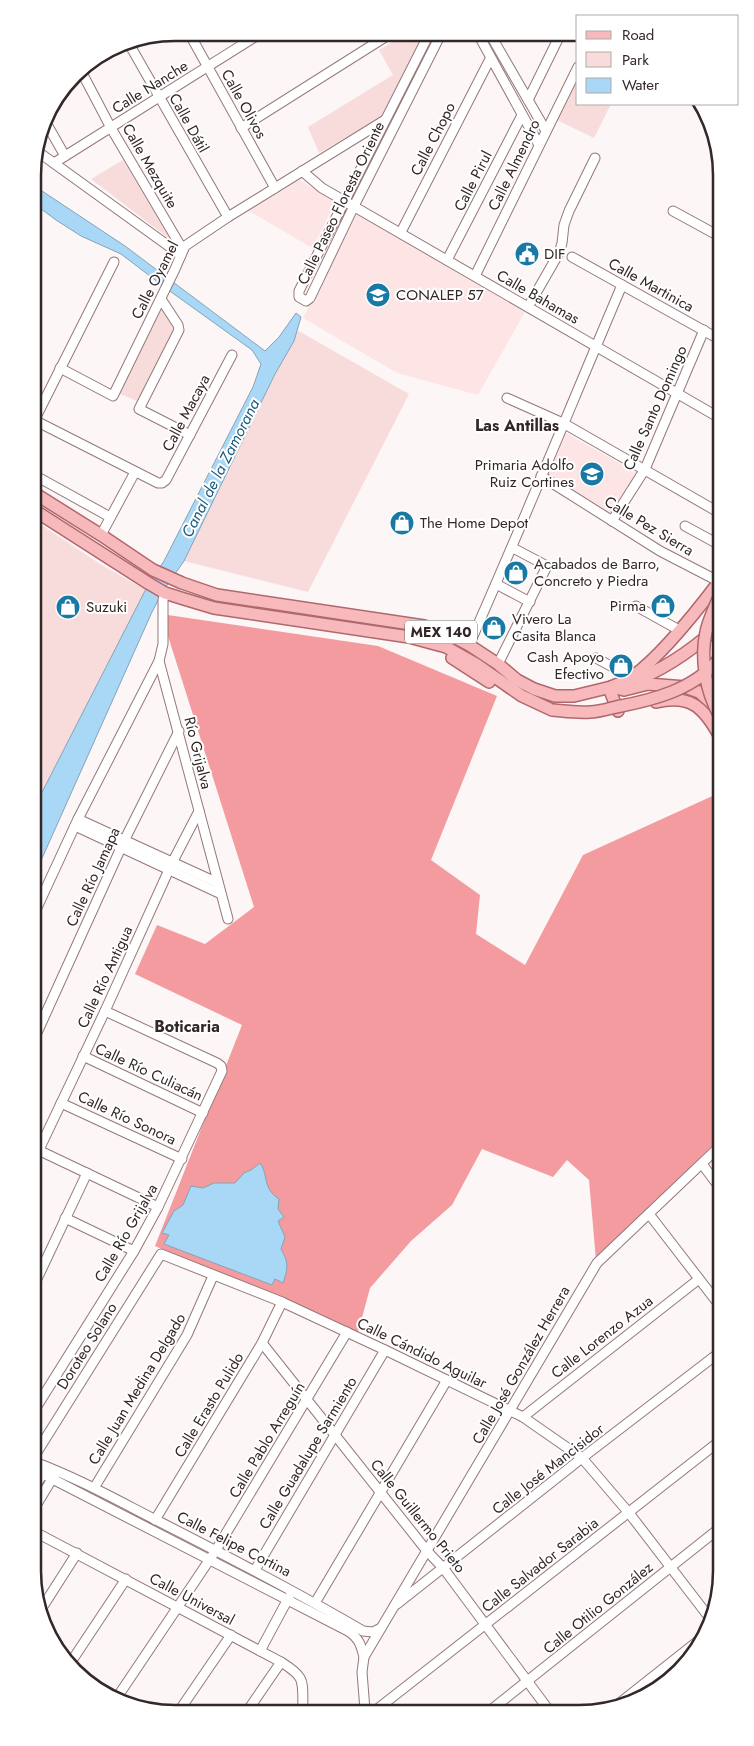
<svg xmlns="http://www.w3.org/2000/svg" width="754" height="1746" font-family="Jost,sans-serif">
	<rect width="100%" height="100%" fill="#fcf6f6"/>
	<!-- built -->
	<g fill="#fee5e5">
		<path d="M 296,178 L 336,202 L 312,248 L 247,210 Z"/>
		<path d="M 356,214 L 525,312 L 478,395 L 397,373 L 303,318 Z"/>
		<path d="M 564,432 L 637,473 L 608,516 L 547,475 Z"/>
	</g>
	<!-- green -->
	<g fill="#f8dcdc">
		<path d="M 406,34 L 425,34 L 383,116 L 319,153 L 308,127 L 393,75 L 379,50 Z"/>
		<path d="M 578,78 L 578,104 L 611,104 L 594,138 L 557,120 Z"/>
		<path d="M 123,160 L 171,240 L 91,179 Z"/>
		<path d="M 162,309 L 176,331 L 137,401 L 118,393 Z"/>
		<path d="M 297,330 L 409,394 L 308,592 L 184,561 Z"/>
		<path d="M 34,520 L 100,564 L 146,590 L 35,806 Z"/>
	</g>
	<!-- forest -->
	<path fill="#f49b9f" d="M 161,614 L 378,646 L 497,696 L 431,860 L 480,895 L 476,934 L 525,965 L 583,855 L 719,793 L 720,1138 L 596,1260 L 589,1180 L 567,1160 L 553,1177 L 482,1149 L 452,1205 L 411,1241 L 370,1288 L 357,1336 L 155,1246 L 242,1025 L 135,974 L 157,925 L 205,944 L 254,907 Z"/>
	<!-- water -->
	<g fill="#a8d8f5" stroke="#85a3b7">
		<path d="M 33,185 L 125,246 L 265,351 L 279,337 L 296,313 L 301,317 L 294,341 L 275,374 L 184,561 L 163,591 L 152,612 L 35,874 L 35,806 L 149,583 L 164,561 L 253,387 L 261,364 L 252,350 L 167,289 L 121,254 L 81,236 L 56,220 L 33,203 Z"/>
		<path d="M 260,1163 C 269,1176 262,1188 279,1199 L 278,1209 L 284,1217 L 278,1221 L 285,1237 L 281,1249 C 289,1263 288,1268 283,1283 L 275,1279 L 272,1285 L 164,1244 L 169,1235 L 162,1233 L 174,1211 L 183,1205 L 191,1186 L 203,1188 L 214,1183 L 235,1183 L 244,1173 L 251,1170 Z"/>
	</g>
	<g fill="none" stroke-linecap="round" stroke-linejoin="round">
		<defs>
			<g id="minor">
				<path d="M 189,33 L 275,188"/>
				<path d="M 429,34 L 299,291 L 299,297 L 306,301 L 310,298 L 354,206 L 441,34"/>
				<path d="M 478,34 L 539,145"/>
				<path d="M 490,34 L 546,131"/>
				<path d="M 128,42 L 228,217"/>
				<path d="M 80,69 L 111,128 L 183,250"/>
				<path d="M 528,100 L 560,35"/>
				<path d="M 45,121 L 65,156"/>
				<path d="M 241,128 L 390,34"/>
				<path d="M 37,151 L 181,255"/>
				<path d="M 54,163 L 261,33"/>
				<path d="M 302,171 L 322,188 L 718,417"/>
				<path d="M 673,211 L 717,235"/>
				<path d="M 401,232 L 490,59"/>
				<path d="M 572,257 L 717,338"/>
				<path d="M 447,260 L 522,115"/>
				<path d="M 475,276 L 578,67"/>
				<path d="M 161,299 L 178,325 L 179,330 L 139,409 L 190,435"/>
				<path d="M 528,307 L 559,253 L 562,243 L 564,225 L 569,211 L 595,158"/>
				<path d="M 60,368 L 113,396 L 175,269 L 185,246 L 228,217 L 385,120"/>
				<path d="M 507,398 L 563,423 L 718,512"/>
				<path d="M 34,420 L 158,483 L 162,483 L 166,480 L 232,355"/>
				<path d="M 34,421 L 114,262"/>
				<path d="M 34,475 L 110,517"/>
				<path d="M 541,476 L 660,551 L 718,581"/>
				<path d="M 612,521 L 645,469 L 704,330"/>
				<path d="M 685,526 L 718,544"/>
				<path d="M 101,535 L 135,472"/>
				<path d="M 496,584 L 530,602"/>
				<path d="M 165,593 L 163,600 L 163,644 L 159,661 L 228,919"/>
				<path d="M 636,606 L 679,630"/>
				<path d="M 469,645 C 522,526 571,405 622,285"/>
				<path d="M 596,658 L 631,677"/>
				<path d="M 498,664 L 547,566 L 513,548"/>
				<path d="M 78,819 L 218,883"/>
				<path d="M 75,826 L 221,894"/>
				<path d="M 35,912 L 78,819 L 159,661"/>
				<path d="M 36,1035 L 124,841 L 179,731"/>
				<path d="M 83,1056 L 203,1113"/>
				<path d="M 61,1103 L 182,1159"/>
				<path d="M 36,1149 L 158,1207"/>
				<path d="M 36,1156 L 105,1011 L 172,863 L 199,811"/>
				<path d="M 702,1164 L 720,1188"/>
				<path d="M 649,1214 L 720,1306"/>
				<path d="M 65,1218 L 134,1251"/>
				<path d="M 36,1281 L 87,1173"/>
				<path d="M 262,1343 L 427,1551 L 444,1569 L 548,1709"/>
				<path d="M 37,1406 L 134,1251 L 158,1207 L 222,1071 L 221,1066 L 217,1063 L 105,1011"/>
				<path d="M 523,1417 L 699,1279"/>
				<path d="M 37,1452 L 161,1254 L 282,1302 L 385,1350 L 523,1417 L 582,1458 L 629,1513 L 712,1621"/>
				<path d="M 37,1463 C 77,1478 115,1499 154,1519 C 225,1555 295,1591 363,1631 L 373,1632 L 381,1628"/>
				<path d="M 37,1471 L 348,1631 C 359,1638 361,1645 364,1657"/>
				<path d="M 37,1483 L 46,1469"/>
				<path d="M 94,1488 L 187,1335 L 213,1276"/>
				<path d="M 37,1504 L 55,1474"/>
				<path d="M 155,1520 L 262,1343 L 282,1302"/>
				<path d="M 37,1533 L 281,1662 C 307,1678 302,1681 303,1710"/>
				<path d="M 255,1570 L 385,1350"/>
				<path d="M 315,1603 L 447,1380"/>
				<path d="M 397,1604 L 582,1458 L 720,1352"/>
				<path d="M 40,1611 L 77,1553"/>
				<path d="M 260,1651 L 289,1597"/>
				<path d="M 71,1662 L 126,1579"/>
				<path d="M 118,1696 L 216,1550 L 347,1332"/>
				<path d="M 492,1709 L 721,1527"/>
				<path d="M 612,1709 L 703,1637"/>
				<path d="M 248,1710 L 281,1662"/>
				<path d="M 365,1710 L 362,1672 L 364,1657 L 597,1263 L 720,1146"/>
				<path d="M 376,1710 L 721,1440"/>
				<path d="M 179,1711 L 231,1635"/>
			</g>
			<g id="major">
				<path d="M 34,493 L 101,535 L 153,570 L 182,583 L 217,595 L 424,626 L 448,634 L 469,645 L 498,664 L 517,680 L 534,689 L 555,696 L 574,696 L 611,687 L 624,690 L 648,684 L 685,687 L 699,692 L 717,708"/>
				<path d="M 34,510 L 148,583 L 165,593 L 184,599 L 214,608 L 409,637 L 446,647 L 476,664 L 522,696 L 552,710"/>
				<path d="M 452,658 L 489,682"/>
				<path d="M 632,681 C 663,671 693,649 718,627"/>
				<path d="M 611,687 C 618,684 626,681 632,677 C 661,656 696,612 718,583"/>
				<path d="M 609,688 L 618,711"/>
				<path d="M 656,702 C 689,694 703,706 719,735"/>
			</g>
		</defs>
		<!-- minor casing -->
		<use href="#minor" stroke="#957879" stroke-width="11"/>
		<!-- major casing -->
		<use href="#major" stroke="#b0686c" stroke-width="14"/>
		<!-- minor -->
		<use href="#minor" stroke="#fff" stroke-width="9"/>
		<!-- major -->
		<use href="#major" stroke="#f8b9bd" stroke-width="11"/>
		<defs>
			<g id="major-bridge">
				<path d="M 718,599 C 714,610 708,621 706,632 C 700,659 706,691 719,715"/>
				<path d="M 552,710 C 564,711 577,713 590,712 C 598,712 608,709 616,707 C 653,700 693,690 718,660"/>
			</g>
		</defs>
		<!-- major-bridge casing -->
		<use href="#major-bridge" stroke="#b0686c" stroke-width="14" stroke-linecap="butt"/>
		<!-- major-bridge -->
		<use href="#major-bridge" stroke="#f8b9bd" stroke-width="11"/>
	</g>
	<!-- icons -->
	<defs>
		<symbol id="civic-disc" viewBox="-11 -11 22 22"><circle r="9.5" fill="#1879a5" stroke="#fff"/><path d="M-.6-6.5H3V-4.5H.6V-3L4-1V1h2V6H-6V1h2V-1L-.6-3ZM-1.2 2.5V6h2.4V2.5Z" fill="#fff"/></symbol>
		<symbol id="school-disc" viewBox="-11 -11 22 22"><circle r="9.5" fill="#1879a5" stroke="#fff"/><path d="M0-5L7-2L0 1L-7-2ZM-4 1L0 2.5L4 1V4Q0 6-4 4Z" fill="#fff"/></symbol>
		<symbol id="shop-disc" viewBox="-11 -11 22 22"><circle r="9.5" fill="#1879a5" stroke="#fff"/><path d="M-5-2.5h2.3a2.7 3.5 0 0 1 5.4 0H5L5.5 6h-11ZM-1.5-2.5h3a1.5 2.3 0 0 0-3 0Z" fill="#fff"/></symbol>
	</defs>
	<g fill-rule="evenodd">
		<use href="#civic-disc" x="513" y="240" width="28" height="28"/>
		<use href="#school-disc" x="364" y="281" width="28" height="28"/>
		<use href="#school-disc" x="578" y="460" width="28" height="28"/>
		<use href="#shop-disc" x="388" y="509" width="28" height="28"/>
		<use href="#shop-disc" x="502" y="559" width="28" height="28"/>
		<use href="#shop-disc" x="649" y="592" width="28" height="28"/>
		<use href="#shop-disc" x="54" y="593" width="28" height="28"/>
		<use href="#shop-disc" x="480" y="614" width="28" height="28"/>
		<use href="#shop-disc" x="607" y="652" width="28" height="28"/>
	</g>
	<g text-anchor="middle" stroke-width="4" stroke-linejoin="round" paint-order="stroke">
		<!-- shield labels -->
		<rect fill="#fff" stroke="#706868" stroke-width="1" x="405" y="620.5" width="72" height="23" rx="4"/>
		<g font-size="14" font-weight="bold" fill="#332727">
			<text x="441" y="637">MEX 140</text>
		</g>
		<!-- street labels -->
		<g font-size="15" fill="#332727" stroke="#fff">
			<text transform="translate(150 87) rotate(-32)" y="5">Calle Nanche</text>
			<text transform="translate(244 104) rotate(61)" y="5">Calle Olivos</text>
			<text transform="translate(189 123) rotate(61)" y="5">Calle Dátil</text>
			<text transform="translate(433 139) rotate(-63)" y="5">Calle Chopo</text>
			<text transform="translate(514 165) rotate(-64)" y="5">Calle Almendro</text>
			<text transform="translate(150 166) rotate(60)" y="5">Calle Mezquite</text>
			<text transform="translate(473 181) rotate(-63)" y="5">Calle Pirul</text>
			<text transform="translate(341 203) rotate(-64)" y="5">Calle Paseo Floresta Oriente</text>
			<text transform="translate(155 280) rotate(-63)" y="5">Calle Oyamel</text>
			<text transform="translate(651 285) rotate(29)" y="5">Calle Martinica</text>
			<text transform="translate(538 297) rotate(30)" y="5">Calle Bahamas</text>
			<text transform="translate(655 408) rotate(-66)" y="5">Calle Santo Domingo</text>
			<text transform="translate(186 413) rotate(-62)" y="5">Calle Macaya</text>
			<text transform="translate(649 526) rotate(31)" y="5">Calle Pez Sierra</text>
			<text transform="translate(198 753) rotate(76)" y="5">Río Grijalva</text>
			<text transform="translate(93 877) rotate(-65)" y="5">Calle Río Jamapa</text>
			<text transform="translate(105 977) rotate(-65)" y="5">Calle Río Antigua</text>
			<text transform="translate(149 1072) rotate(25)" y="5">Calle Río Culiacán</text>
			<text transform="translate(127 1118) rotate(25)" y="5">Calle Río Sonora</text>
			<text transform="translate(126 1233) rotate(-60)" y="5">Calle Río Grijalva</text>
			<text transform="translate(602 1337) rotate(-38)" y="5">Calle Lorenzo Azua</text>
			<text transform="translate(87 1346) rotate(-58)" y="5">Doroteo Solano</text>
			<text transform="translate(422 1353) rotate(26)" y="5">Calle Cándido Aguilar</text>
			<text transform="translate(521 1365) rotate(-60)" y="5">Calle José González Herrera</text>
			<text transform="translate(137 1389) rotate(-59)" y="5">Calle Juan Medina Delgado</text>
			<text transform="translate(209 1405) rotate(-59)" y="5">Calle Erasto Pulido</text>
			<text transform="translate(267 1440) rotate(-59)" y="5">Calle Pablo Arreguín</text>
			<text transform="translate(308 1453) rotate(-59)" y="5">Calle Guadalupe Sarmiento</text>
			<text transform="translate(548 1469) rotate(-38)" y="5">Calle José Mancisidor</text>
			<text transform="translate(418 1516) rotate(51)" y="5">Calle Guillermo Prieto</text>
			<text transform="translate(234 1544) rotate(27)" y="5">Calle Felipe Cortina</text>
			<text transform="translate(540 1565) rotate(-38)" y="5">Calle Salvador Sarabia</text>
			<text transform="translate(192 1599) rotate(28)" y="5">Calle Universal</text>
			<text transform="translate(598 1608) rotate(-39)" y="5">Calle Otilio González</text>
		</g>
		<!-- poi labels -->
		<g font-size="15" fill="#332727" stroke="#fff" text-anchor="start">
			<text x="544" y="259">DIF</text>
			<text x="396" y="300">CONALEP 57</text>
			<text x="574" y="470" text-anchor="end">Primaria Adolfo<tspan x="574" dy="17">Ruiz Cortines</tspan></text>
			<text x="420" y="528">The Home Depot</text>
			<text x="534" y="569">Acabados de Barro,<tspan x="534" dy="17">Concreto y Piedra</tspan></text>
			<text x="646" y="611" text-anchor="end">Pirma</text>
			<text x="86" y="612">Suzuki</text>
			<text x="512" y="624">Vivero La<tspan x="512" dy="17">Casita Blanca</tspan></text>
			<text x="604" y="662" text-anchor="end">Cash Apoyo<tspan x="604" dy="17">Efectivo</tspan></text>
		</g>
		<!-- neighbourhood labels -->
		<g font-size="16" font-weight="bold" fill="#332727" stroke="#fff">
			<text x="517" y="431">Las Antillas</text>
			<text x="187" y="1032">Boticaria</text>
		</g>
		<!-- water labels -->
		<g font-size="16" font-style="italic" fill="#1b5c7c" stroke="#fff">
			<text transform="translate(220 468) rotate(-63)" y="6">Canal de la Zamorana</text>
		</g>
	</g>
	<!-- crop -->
	<path d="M0 0H754V1746H0ZM175 41H579A134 134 0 0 1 713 175V1571A134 134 0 0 1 579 1705H175A134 134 0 0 1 41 1571V175A134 134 0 0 1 175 41Z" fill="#fff" fill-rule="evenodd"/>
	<path fill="none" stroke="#332727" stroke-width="2.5" d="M175 41H579A134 134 0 0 1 713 175V1571A134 134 0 0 1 579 1705H175A134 134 0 0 1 41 1571V175A134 134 0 0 1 175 41Z"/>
	<!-- legend -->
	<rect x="576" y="15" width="162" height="90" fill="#ffffff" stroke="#ada9a9"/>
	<rect x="586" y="31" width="25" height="8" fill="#f8b9bd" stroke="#ada9a9"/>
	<text x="622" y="40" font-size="15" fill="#332727">Road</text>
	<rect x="586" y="52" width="25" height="15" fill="#f8dcdc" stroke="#ada9a9"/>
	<text x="622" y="65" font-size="15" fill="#332727">Park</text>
	<rect x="586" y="78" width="25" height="15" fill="#a8d8f5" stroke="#ada9a9"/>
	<text x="622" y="90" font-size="15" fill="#332727">Water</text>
</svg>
